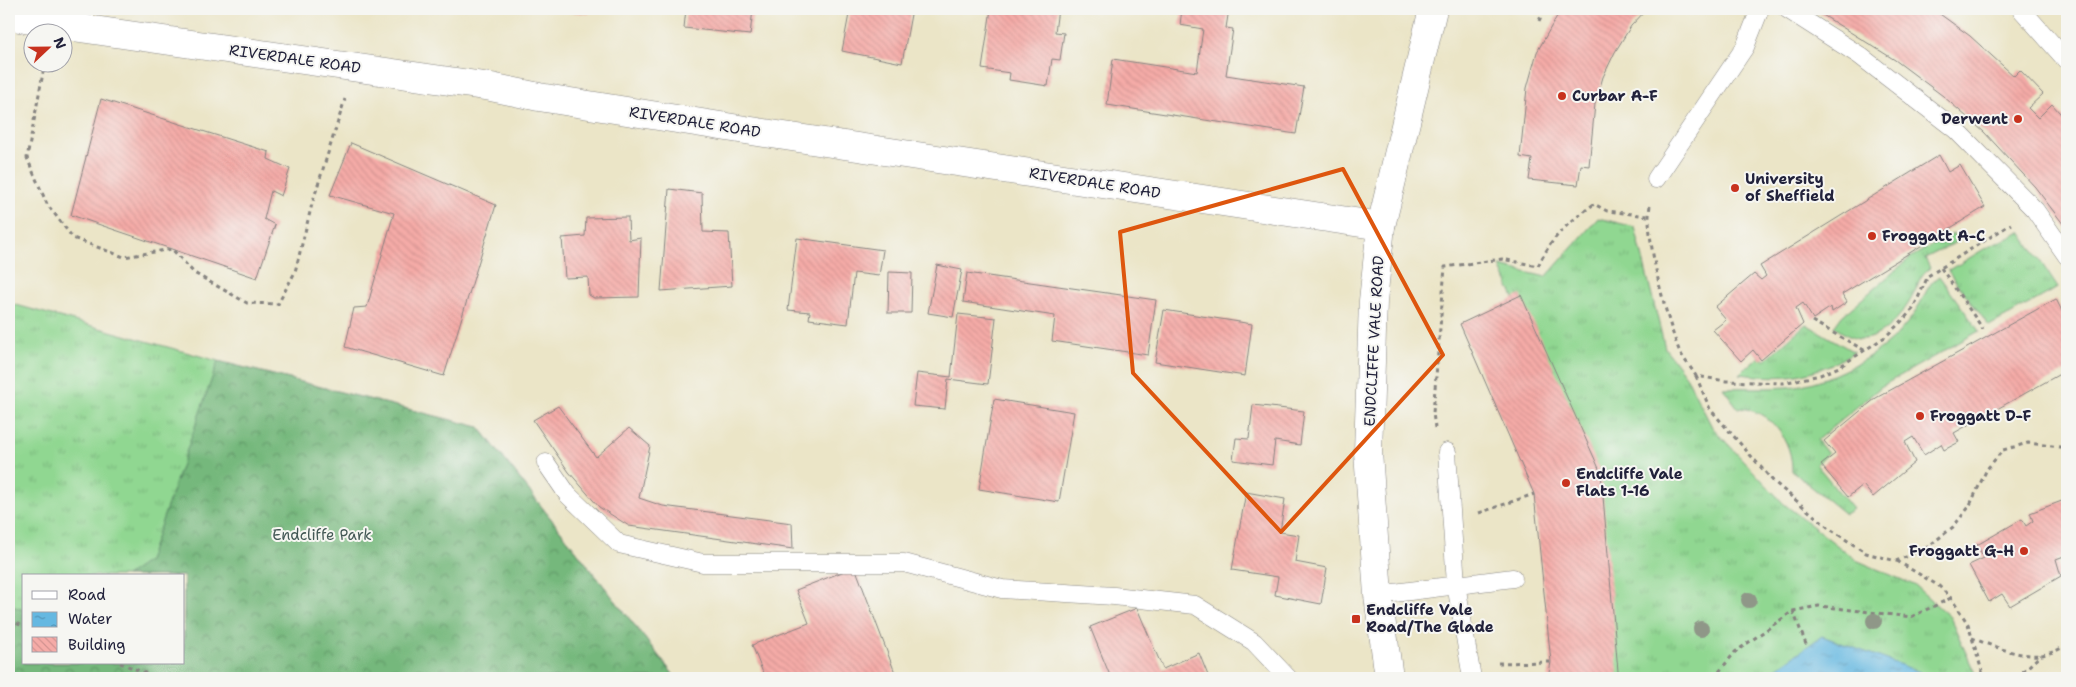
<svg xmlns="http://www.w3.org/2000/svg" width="2076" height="687" font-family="'Shantell Sans',sans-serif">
	<defs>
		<pattern id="grass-tufts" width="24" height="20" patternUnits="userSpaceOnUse" patternTransform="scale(1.25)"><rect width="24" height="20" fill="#90d791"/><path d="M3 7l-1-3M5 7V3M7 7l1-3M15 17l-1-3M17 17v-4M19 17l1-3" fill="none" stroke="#7cb87e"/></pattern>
		<pattern id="forest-crowns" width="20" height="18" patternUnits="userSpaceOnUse" patternTransform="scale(1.25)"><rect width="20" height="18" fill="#74b87b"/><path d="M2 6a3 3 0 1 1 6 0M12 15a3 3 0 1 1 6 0" fill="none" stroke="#5f9566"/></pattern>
		<pattern id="water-ripples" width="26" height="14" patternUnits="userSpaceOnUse" patternTransform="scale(1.25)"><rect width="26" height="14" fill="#65b8e1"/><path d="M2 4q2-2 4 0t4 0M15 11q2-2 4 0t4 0" fill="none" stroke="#5395b8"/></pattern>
		<pattern id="building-back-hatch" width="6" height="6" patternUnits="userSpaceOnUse" patternTransform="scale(1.25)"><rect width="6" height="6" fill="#f5aba7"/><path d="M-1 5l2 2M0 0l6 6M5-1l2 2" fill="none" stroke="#d29391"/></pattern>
	</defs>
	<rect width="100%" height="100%" fill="#f6f6f2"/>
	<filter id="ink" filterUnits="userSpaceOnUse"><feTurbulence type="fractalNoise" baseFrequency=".02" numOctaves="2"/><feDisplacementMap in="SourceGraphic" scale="10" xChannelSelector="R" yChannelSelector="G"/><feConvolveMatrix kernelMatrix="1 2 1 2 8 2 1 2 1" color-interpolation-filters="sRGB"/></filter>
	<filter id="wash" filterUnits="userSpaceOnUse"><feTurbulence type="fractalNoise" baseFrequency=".0096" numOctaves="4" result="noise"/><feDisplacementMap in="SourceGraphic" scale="20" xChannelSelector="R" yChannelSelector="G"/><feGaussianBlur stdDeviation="1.12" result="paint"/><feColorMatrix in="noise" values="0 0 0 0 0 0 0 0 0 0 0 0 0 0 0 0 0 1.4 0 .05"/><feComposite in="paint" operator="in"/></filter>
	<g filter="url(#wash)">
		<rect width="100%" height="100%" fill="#ebe5c7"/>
		<!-- grass -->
		<g fill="url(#grass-tufts)" stroke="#597c66" fill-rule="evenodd">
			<path d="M 1598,218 L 1635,227 L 1665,348 L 1686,376 L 1712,427 L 1784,504 L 1856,560 L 1914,585 L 1950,617 L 1977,678 L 1612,678 L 1589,470 L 1500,266 L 1546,277 Z"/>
			<path d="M 2021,232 L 2058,288 L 1989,326 L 1948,271 L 1984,249 Z"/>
			<path d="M 1953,234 L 1957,242 L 1925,258 L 1930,268 C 1919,275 1919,283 1914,293 C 1906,311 1882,341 1859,339 C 1850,338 1842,332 1834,327 L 1842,316 L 1911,257 Z"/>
			<path d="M 1939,276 L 1979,331 L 1882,386 L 1817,440 L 1828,454 L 1816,464 L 1853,509 L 1845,514 L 1792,471 C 1793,441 1770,409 1738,408 L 1723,388 C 1744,387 1766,389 1788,387 C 1825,384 1878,357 1902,329 C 1908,322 1914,315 1918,307 C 1925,296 1928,283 1939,276 Z"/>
			<path d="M 9,303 L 218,361 L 479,427 L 676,678 L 9,678 ZM 24,576 L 184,576 L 184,663 L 24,663 Z"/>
			<path d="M 1806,324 L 1854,352 C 1813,377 1786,380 1739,374 L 1761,356 L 1765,360 Z"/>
		</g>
		<!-- forest -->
		<path fill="url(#forest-crowns)" stroke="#4b6d5b" d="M 218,361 L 479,427 L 676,678 L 9,678 L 9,605 L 24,610 L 24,663 L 184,663 L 184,576 L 126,576 L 148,561 Z"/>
		<!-- water -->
		<path fill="url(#water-ripples)" stroke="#446d8e" d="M 1822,636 L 1920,672 L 1922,678 L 1766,678 L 1767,675 Z"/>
		<g id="blocks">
			<!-- building -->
			<g fill="url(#building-back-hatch)">
				<path d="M 548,9 L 589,9 L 589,14 Z"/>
				<path d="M 686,9 L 753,9 L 750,35 L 684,28 Z"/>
				<path d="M 850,9 L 912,9 L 902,63 L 842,51 Z"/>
				<path d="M 991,9 L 1058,9 L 1055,32 L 1064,33 L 1060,60 L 1052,59 L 1048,86 L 1009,80 L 1010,73 L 982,69 Z"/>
				<path d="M 1182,9 L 1229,9 L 1226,28 L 1233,29 L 1226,75 L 1304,87 L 1296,134 L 1107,105 L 1113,59 L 1197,72 L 1203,29 L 1180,25 Z"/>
				<path d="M 1561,9 L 1647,9 L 1631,26 L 1615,52 L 1603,77 L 1595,104 L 1589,166 L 1581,165 L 1578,185 L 1529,180 L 1532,159 L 1520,157 L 1527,88 L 1537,52 Z"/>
				<path d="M 1813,9 L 1933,9 L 1970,36 L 2014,76 L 2020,70 L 2043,94 L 2028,108 L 2038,118 L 2052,104 L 2067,121 L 2067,229 L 2035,187 L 1984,132 L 1943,96 L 1895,60 Z"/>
				<path d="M 101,99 L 269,152 L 268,159 L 290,169 L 281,196 L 271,191 L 264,219 L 275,225 L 257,278 L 71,215 Z"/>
				<path d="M 351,143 L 496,205 L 444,376 L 345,347 L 354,308 L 367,307 L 394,213 L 330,195 Z"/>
				<path d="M 1939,155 L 1948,172 L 1960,165 L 1985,207 L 1842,294 L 1847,302 L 1832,312 L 1831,307 L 1813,319 L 1803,303 L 1796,308 L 1803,324 L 1761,360 L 1753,350 L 1741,361 L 1713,330 L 1726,320 L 1715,307 L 1754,274 L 1761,280 L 1766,276 L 1760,266 Z"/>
				<path d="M 669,189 L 702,193 L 703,232 L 729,233 L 732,286 L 661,291 Z"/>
				<path d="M 628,217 L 629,240 L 641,238 L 639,297 L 594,298 L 589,295 L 588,277 L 565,278 L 562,238 L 585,236 L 586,218 Z"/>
				<path d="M 797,238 L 883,250 L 879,276 L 854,273 L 848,324 L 809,319 L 810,312 L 788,310 Z"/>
				<path d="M 937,265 L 962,270 L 953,317 L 928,313 Z"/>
				<path d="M 889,272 L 912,273 L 911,313 L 888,313 Z"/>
				<path d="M 967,273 L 1156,300 L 1148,355 L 1052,341 L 1055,316 L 963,302 Z"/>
				<path d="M 1521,295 L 1601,473 L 1618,671 L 1616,678 L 1548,678 L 1551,662 L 1534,494 L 1460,324 Z"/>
				<path d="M 2056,299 L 2062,311 L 2067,308 L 2067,370 L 1954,433 L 1959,442 L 1944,450 L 1941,444 L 1924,455 L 1913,437 L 1905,442 L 1915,462 L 1873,497 L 1863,485 L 1848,497 L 1821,465 L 1835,454 L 1824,441 L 1876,398 Z"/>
				<path d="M 1164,310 L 1252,324 L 1245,376 L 1155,362 Z"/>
				<path d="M 958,314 L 996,318 L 988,384 L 948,379 L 945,409 L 913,406 L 917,373 L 951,377 Z"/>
				<path d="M 994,399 L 1074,412 L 1059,502 L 979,489 Z"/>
				<path d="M 1253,405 L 1304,411 L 1300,445 L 1275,441 L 1272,465 L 1233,460 L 1236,438 L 1249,439 Z"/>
				<path d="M 558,406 L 596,457 L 629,428 L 650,446 L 639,498 L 663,506 L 792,523 L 793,549 L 629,526 L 599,507 L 569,472 L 533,420 Z"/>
				<path d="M 1246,492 L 1285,499 L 1280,532 L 1299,535 L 1295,562 L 1327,568 L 1321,604 L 1275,595 L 1278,577 L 1232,570 Z"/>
				<path d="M 2067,499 L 2067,564 L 2064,556 L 2056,559 L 2061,576 L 2010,606 L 2002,594 L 1989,602 L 1969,565 L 1984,558 L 1977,545 L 2022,519 L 2026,526 L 2033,521 L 2030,513 Z"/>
				<path d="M 855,567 L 897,678 L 823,678 L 822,674 L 812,678 L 765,678 L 752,645 L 809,623 L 796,590 Z"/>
				<path d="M 1137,608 L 1163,669 L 1199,653 L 1209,678 L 1111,678 L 1090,627 Z"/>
			</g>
		</g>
	</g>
	<g filter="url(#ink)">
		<use href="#blocks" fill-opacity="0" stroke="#868481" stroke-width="1"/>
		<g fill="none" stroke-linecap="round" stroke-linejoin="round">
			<defs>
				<g id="service">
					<path d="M 1787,9 L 1859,55 L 1956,130 L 2035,210 L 2067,256"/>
					<path d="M 2021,9 L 2067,61"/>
					<path d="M 1656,179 L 1745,47 L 1760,9"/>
					<path d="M 1447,452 L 1456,584 L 1472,678"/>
					<path d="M 546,463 L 568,495 L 619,544 L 703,563 L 904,563 L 1002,589 L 1114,596 L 1195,605 L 1254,642 L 1288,678"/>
					<path d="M 1378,595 L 1513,578"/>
				</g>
				<g id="minor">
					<path d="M 9,16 L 52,24 L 491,87 L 539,97 L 758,132 L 1381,226"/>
					<path d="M 1389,678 L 1378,595 L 1368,452 L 1373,301 L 1381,226 L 1433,9"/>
				</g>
			</defs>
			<!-- service casing -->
			<use href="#service" stroke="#868481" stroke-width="19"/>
			<!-- minor casing -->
			<use href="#minor" stroke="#868481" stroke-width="29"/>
			<!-- path -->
			<g stroke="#868481" stroke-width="3" stroke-dasharray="4 4" stroke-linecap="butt">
				<path d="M 1539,21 L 1544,9"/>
				<path d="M 45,62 L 27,158 L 47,204 L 73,238 L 124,257 L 172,249 L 194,273 L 247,303 L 278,304 L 295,272 L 312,204 L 345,99"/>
				<path d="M 1650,206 C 1644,235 1667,321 1679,350 C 1683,359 1691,367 1696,376 L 1726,381 L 1783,383 L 1820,375 L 1839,367 L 1885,337 L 1900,323 L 1913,309 L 1928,276 L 2011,224"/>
				<path d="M 1941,268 L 1983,329"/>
				<path d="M 1812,321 L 1864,350"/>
				<path d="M 1696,376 L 1710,409 L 1773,481 L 1830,529 L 1866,553 L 1896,561 L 1925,549 L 1953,527 L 1969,507 L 1987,469 L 2003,450 L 2028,443 L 2067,448"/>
				<path d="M 1435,428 L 1433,413 L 1445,267 L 1502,259 L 1538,266 C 1553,235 1567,224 1594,204 L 1607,211 L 1648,216"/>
				<path d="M 1479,513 L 1534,494"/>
				<path d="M 1897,561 L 1939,586 L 1951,598 L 1968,624 L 1984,678"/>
				<path d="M 1793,611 L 1807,647"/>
				<path d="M 9,621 L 24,626"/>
				<path d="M 1972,638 C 1993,646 2018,657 2041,655 C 2050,654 2059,649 2067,646"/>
				<path d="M 120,663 L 158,678"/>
				<path d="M 1498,663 L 1551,662"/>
				<path d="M 1714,678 L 1735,652 L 1793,611 L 1819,606 L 1911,617 L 1951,598"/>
				<path d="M 2018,678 L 2020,674 L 2041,655"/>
			</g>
			<!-- service -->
			<use href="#service" stroke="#fff" stroke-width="18"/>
			<!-- minor -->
			<use href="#minor" stroke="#fff" stroke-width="28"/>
		</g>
		<!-- trees -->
		<g fill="#8f9788">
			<circle cx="1749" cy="600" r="8"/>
			<circle cx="1874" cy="621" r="8"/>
			<circle cx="1701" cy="629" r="8"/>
		</g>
	</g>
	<!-- marked area -->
	<path fill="none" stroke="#de560e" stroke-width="4" stroke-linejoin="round" d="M 1343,169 L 1443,355 L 1281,532 L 1133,373 L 1120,232 Z"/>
	<!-- markers -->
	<g fill="#c8321e" stroke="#f6f6f2" stroke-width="2">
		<circle cx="1562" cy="96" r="5"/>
		<circle cx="2018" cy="119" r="5"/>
		<circle cx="1735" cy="188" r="5"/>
		<circle cx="1872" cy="236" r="5"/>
		<circle cx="1920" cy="416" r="5"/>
		<circle cx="1566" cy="483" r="5"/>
		<circle cx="2024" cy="551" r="5"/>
		<rect x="1351" y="614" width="10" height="10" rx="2.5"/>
	</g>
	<g text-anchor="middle" stroke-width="4" stroke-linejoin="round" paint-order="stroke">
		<!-- street labels -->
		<g font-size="15" fill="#22223b" stroke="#f6f6f2">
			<text transform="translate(295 59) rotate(8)" y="5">RIVERDALE ROAD</text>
			<text transform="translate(695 122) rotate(9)" y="5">RIVERDALE ROAD</text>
			<text transform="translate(1095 183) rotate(9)" y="5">RIVERDALE ROAD</text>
			<text transform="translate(1374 341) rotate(-87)" y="5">ENDCLIFFE VALE ROAD</text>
		</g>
		<!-- poi labels -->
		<g font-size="15" font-weight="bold" fill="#22223b" stroke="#f6f6f2" text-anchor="start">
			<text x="1572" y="101">Curbar A-F</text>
			<text x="2008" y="124" text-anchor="end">Derwent</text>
			<text x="1745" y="184">University<tspan x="1745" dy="17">of Sheffield</tspan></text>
			<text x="1882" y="241">Froggatt A-C</text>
			<text x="1930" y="421">Froggatt D-F</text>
			<text x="1576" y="479">Endcliffe Vale<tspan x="1576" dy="17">Flats 1-16</tspan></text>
			<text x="2014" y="556" text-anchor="end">Froggatt G-H</text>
			<text x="1366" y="615">Endcliffe Vale<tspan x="1366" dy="17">Road/The Glade</tspan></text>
		</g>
		<!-- park labels -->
		<g font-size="15" fill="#435855" stroke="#f6f6f2">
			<text x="322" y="540">Endcliffe Park</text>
		</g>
	</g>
	<!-- margin -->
	<rect width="2076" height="687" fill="none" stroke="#f6f6f2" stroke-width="30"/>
	<!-- legend -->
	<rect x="22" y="574" width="162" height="90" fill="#f6f6f2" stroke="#a1a1a9"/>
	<rect x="32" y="591" width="25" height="8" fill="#ffffff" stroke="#a1a1a9"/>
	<text x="68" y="600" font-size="15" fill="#22223b">Road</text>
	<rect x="32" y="612" width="25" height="15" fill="url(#water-ripples)" stroke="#a1a1a9"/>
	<text x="68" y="624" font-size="15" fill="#22223b">Water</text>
	<rect x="32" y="637" width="25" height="15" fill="url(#building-back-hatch)" stroke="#a1a1a9"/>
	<text x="68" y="650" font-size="15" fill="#22223b">Building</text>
	<!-- north arrow -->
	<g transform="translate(48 48) rotate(68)"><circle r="24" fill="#f6f6f2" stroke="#a1a1a9"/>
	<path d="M0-4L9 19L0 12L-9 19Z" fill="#c8321e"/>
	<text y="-8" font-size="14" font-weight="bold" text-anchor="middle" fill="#22223b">N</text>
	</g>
</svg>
